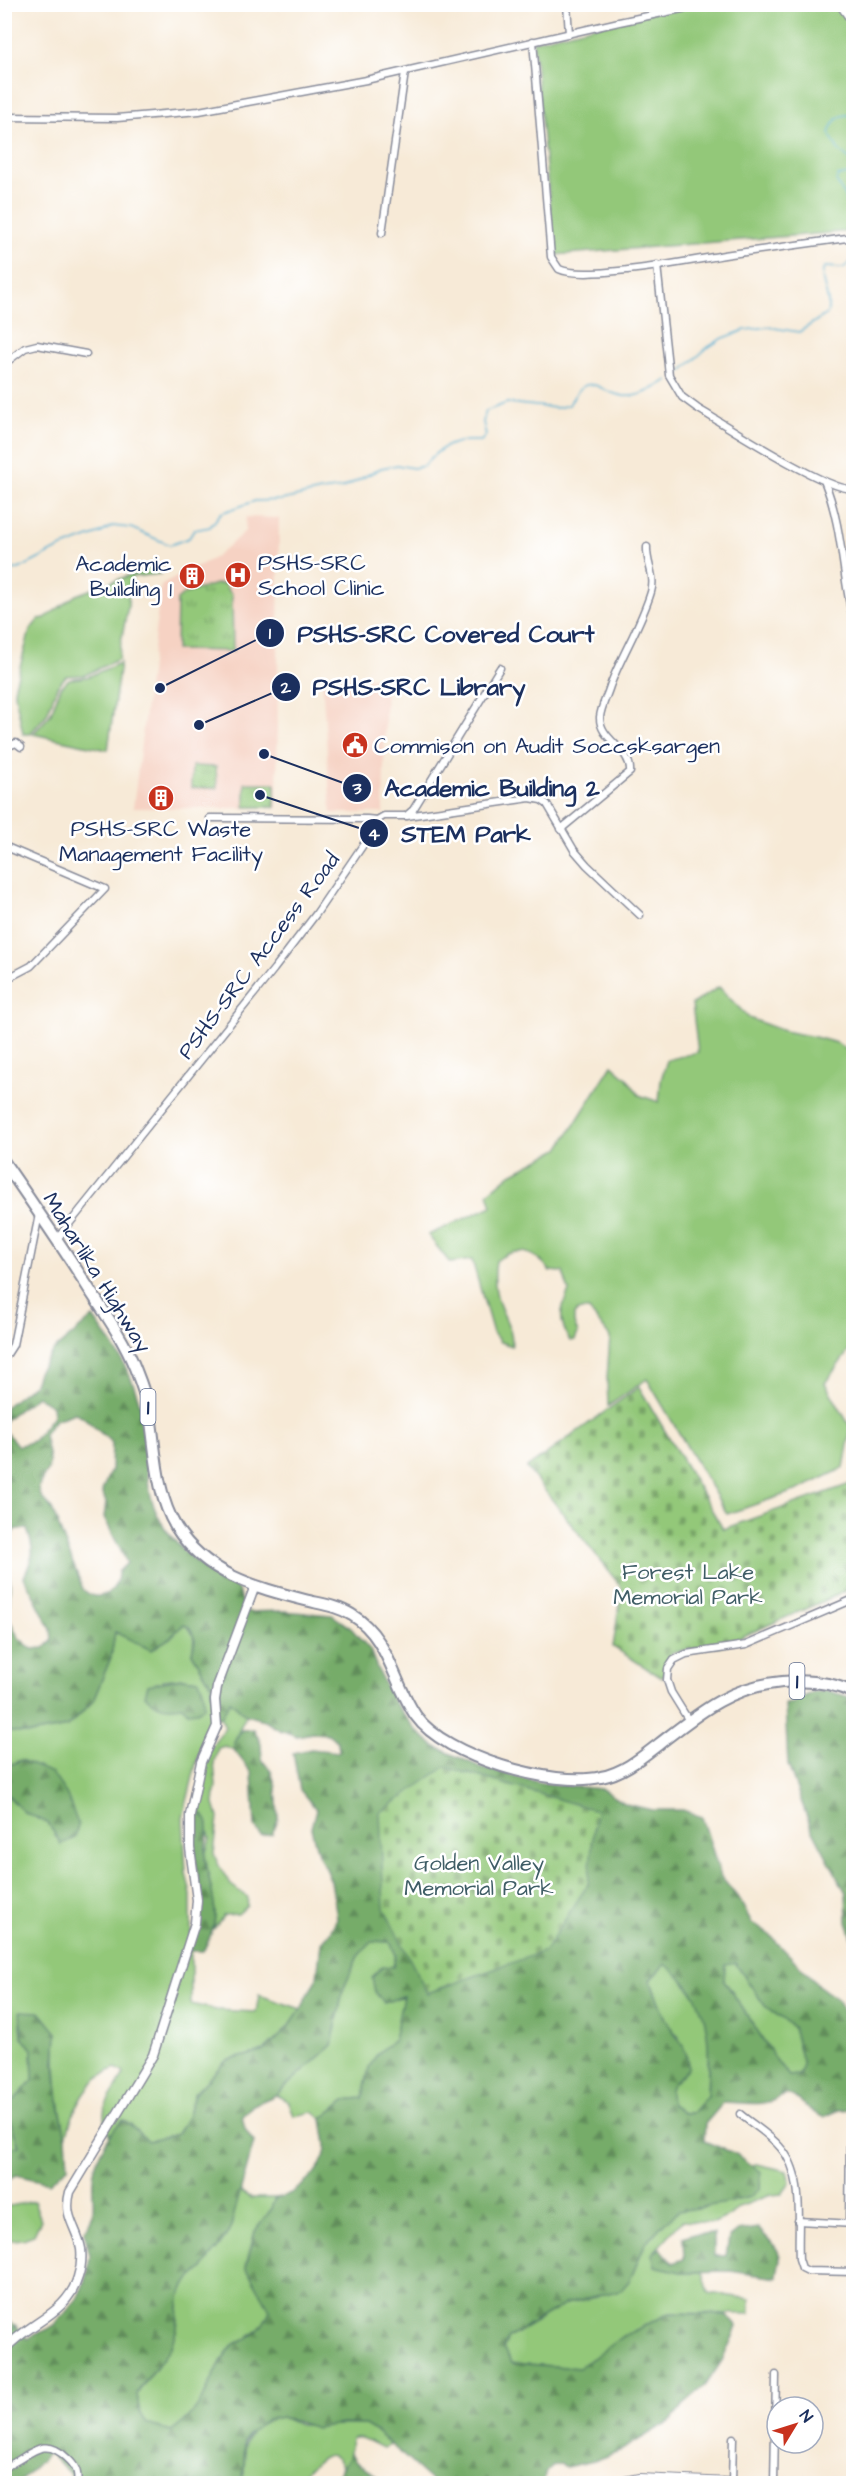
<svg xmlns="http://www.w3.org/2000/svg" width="858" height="2488" font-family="'Architects Daughter',sans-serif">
	<defs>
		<pattern id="forest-firs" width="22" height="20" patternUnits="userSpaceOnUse" patternTransform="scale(1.5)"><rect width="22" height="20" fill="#76ac69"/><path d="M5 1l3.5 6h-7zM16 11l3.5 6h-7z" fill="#608c5a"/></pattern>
		<pattern id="cemetery-stones" width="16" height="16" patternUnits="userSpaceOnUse" patternTransform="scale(1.5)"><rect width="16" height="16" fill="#93c879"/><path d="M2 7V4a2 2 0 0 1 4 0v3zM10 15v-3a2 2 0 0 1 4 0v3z" fill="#77a366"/></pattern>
		<pattern id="park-tufts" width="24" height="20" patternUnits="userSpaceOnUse" patternTransform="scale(1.5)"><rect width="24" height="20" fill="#93c879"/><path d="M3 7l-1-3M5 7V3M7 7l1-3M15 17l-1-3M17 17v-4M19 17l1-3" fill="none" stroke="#77a366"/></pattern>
	</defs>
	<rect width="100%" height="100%" fill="#fff"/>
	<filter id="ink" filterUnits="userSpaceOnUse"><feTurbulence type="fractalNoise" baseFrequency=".0167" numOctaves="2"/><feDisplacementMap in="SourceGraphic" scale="12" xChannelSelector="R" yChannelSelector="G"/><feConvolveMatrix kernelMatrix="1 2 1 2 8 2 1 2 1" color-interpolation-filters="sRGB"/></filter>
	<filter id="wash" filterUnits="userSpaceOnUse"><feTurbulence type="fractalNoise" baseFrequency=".008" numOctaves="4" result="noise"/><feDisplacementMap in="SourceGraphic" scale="24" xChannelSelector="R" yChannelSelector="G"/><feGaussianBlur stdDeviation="1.35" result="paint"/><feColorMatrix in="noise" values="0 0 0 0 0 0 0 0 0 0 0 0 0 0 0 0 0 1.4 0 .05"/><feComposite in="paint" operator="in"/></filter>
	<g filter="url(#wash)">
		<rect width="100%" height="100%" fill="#f7ead7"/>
		<!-- built -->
		<g fill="#f6d2c3">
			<path d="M 246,517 L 279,518 L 277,808 L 133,808 L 161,585 L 216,557 L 245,531 Z"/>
			<path d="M 386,677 L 383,813 L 331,813 L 322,678 Z"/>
		</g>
		<!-- grass -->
		<g fill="#93c879" stroke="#577c6c" stroke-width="1.5" fill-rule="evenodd">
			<path d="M 681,5 L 853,5 L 853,231 L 555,255 L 533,41 Z"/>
			<path d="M 151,563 L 160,574 L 132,577 C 127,587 129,596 128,606 C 125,624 120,641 119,659 L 85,675 L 66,676 L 57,687 L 47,714 L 30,734 L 23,734 L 14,689 L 30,630 L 39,619 L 45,618 L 76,595 L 144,570 Z"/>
			<path d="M 120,663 L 108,750 L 33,734 L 50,715 L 61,687 L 69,679 L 87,677 Z"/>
			<path d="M 719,987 L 749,1018 L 784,1031 L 815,1037 L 837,1043 L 854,1055 L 853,1345 L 825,1383 L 851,1428 L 844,1468 L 798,1490 L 727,1514 L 647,1379 L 608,1406 L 607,1378 L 610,1337 L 589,1310 L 580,1310 L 574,1314 L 574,1323 L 578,1333 L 575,1340 L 570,1341 C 558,1321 560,1310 569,1291 L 563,1272 L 550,1271 C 536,1251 516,1245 496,1261 C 494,1274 494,1287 498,1300 C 503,1317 513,1328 512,1346 L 500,1342 L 493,1333 L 472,1260 L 450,1263 L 428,1235 L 492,1206 L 488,1193 L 511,1174 L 559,1149 L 612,1065 L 627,1078 L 639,1095 L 659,1102 L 661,1080 L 667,1060 L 698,1052 L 692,1004 Z"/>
			<path d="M 184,1624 C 195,1632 195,1640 192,1653 L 211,1684 L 213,1718 L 196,1764 L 183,1818 L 186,1873 L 191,1895 L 191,2004 L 216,2010 L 256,2012 L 259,1995 L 301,2009 L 286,2030 L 264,2051 L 226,2061 L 194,2094 L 188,2115 L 178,2134 L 149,2141 L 137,2134 L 131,2124 L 109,2134 C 95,2106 113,2099 124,2073 L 116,2068 C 86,2079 74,2108 66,2137 C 58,2101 54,2070 57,2033 L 21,2012 L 22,2037 L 32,2049 L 33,2080 L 6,2109 L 19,2147 L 5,2148 L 4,1792 L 24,1812 L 48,1823 L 61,1844 L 21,1760 L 5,1767 L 5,1731 L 30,1734 L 67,1727 L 93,1701 L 111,1657 L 115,1632 L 151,1650 L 170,1638 ZM 182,1678 L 199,1680 L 188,1712 L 163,1680 Z"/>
			<path d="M 229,1700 L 246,1715 L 234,1742 L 234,1750 L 225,1746 L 218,1748 L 214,1762 L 216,1785 L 214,1804 L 218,1817 L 214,1854 L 218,1864 L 230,1884 L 248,1898 L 247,1906 L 238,1914 L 224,1915 L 214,1928 L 215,1912 L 205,1855 L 210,1839 L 206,1820 L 201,1812 L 195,1811 L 210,1749 L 225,1727 L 221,1718 Z"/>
			<path d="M 372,1941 L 390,1942 L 396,1955 L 393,1967 L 404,1995 L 394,2040 L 377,2054 L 369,2068 L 363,2098 L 345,2100 L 322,2119 L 313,2112 L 294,2116 L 289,2102 L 276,2095 L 332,2045 L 343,1990 L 358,1956 Z"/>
			<path d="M 735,1962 L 765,2006 L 793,2027 L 803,2065 L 799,2075 L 789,2076 L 779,2064 L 724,1980 L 725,1965 Z"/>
			<path d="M 665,1964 L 677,1972 L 701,2004 L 709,2032 L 707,2096 L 692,2113 L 683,2113 L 672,2105 L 669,2093 L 671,2083 L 677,2080 L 679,2037 L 668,2024 L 650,1980 Z"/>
			<path d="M 757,2164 L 787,2171 L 790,2183 L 782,2194 L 771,2195 L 739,2207 L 729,2216 L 714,2223 L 682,2221 L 652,2254 L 681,2272 L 703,2272 L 709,2293 L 750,2299 L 750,2314 L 670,2313 L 624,2336 L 579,2368 L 512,2363 L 503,2349 L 508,2338 L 565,2304 L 597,2297 L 630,2280 L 645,2244 L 664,2223 L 680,2210 L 705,2207 L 760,2188 L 761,2173 L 751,2165 Z"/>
			<path d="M 239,2191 L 251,2198 L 275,2198 L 270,2211 L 255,2231 L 246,2267 L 271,2311 C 266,2320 261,2330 251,2336 C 245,2340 236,2341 231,2347 C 206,2379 210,2406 171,2432 L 147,2424 L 139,2410 L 137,2394 L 171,2347 L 177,2328 L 180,2297 L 186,2283 L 203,2268 L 229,2233 Z"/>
			<path d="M 34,2201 L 41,2220 L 34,2235 L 23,2239 L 5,2241 L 5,2207 Z"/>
			<path d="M 4,2295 L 9,2296 L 6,2321 L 16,2325 L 5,2335 Z"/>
			<path d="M 281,2417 L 299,2425 L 365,2425 L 377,2432 L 391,2445 L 384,2448 C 373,2445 364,2434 352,2439 L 349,2460 L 342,2466 C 328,2437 306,2475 294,2483 L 243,2484 C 247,2448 238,2426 281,2417 Z"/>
		</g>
		<!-- forest -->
		<g fill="url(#forest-firs)" stroke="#486e64" stroke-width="1.5" fill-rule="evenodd">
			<path d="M 93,1317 C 114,1346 134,1374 141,1410 C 148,1445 142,1490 161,1522 C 173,1541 190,1559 209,1570 C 217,1575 230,1579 236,1587 C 242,1595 243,1603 242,1612 L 283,1611 L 332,1615 L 351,1628 L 370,1650 L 379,1673 L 394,1702 L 415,1729 L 434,1746 L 480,1767 L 542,1783 L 602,1789 L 626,1804 L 652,1810 L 683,1810 L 702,1817 L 721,1877 L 739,1899 L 752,1923 L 771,1936 L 818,1985 L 838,2000 L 853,2031 L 853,2109 L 839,2110 L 824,2117 C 807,2113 802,2097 786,2094 C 764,2108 748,2103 724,2102 L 705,2124 L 704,2141 L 736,2154 L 761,2173 L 760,2188 L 750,2197 L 727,2203 L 679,2211 L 664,2223 L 645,2244 L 630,2280 L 621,2290 L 565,2304 L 508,2338 L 503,2349 L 512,2363 L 579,2368 L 624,2336 L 670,2313 L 726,2315 L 737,2327 L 723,2359 L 706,2385 L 686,2402 L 672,2420 L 620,2451 L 594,2461 L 566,2467 L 559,2464 L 552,2466 L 545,2473 L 544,2483 L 434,2483 L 377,2432 L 365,2425 L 342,2424 L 316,2428 L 281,2417 L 267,2420 L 248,2435 L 245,2442 L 243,2483 L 79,2483 L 49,2453 L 18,2483 L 5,2483 L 5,2335 L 16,2325 L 27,2339 L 55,2325 L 77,2299 L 87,2277 L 90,2255 L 84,2232 C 99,2211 91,2201 93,2178 C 95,2156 108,2136 122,2120 C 133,2125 139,2135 149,2141 L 177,2134 L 188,2115 L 194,2094 L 226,2061 L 264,2051 L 286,2030 L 301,2009 L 317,1977 L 321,1943 L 329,1934 L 337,1918 L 331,1881 L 318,1854 L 311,1828 L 316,1809 L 300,1790 L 293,1753 L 311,1749 L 339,1752 L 338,1742 L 328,1734 L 312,1733 L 297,1736 L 280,1730 L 263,1720 L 246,1715 L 230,1701 L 221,1718 L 213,1718 L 211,1684 L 192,1653 L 195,1640 L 190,1628 L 184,1624 L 170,1638 L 151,1650 L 115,1632 L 111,1657 L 93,1701 L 67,1727 L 30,1734 L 5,1731 L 5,1431 L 18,1446 L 33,1441 L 53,1416 L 52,1406 L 37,1396 C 30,1402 8,1416 5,1421 L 5,1407 L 34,1384 L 38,1372 L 52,1352 ZM 75,1413 L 82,1416 L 112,1443 L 111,1469 L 102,1491 L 106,1503 L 104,1517 L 127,1563 L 118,1572 C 119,1592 97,1605 83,1589 L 52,1509 C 49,1505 45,1502 42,1498 C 32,1483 49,1476 49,1463 C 49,1453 45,1444 44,1434 L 55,1420 ZM 16,1529 L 27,1529 C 35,1552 34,1555 24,1577 L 51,1629 L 52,1641 L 44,1648 L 32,1649 L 18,1637 L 9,1618 L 10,1582 L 5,1547 L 8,1537 ZM 372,1941 L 390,1942 L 396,1955 L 393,1967 L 382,1966 L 372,1978 L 375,1992 L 384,2003 L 403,1996 L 394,2040 L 377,2054 L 369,2068 L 363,2098 L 345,2100 L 322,2119 C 323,2128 326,2139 326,2148 C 324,2170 296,2196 275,2198 L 270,2211 L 255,2231 L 246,2267 L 270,2310 C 266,2320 261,2330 251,2336 C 245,2340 236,2341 231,2347 C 206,2379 210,2406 171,2432 L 147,2424 L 139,2410 L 137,2393 L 171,2347 L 177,2328 L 180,2297 L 186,2283 L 203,2268 L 229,2233 L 254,2142 L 245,2129 L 242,2116 L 253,2105 L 276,2095 L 332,2045 L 343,1990 L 358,1956 ZM 735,1963 L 765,2006 L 793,2027 L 803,2065 L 799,2075 L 789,2076 L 779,2064 L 724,1980 L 725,1965 ZM 665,1964 C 713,1998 710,2043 707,2096 L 692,2113 L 683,2113 L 672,2105 C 666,2083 673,2084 688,2069 C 688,2044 677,2041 667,2021 C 660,2008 656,1994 650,1980 Z"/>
			<path d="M 182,1678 L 199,1680 L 204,1693 L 204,1707 L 197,1711 L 188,1712 L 182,1706 C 166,1708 156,1708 145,1695 L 148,1685 Z"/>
			<path d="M 828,1691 L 853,1698 L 853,1940 L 847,1922 L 846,1893 L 810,1825 L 788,1765 L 785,1704 L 793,1703 L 813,1692 Z"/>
			<path d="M 254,1729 L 261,1744 L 262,1760 L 271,1771 L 276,1787 L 278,1819 L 272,1834 L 261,1836 L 255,1826 L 252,1773 L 234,1750 L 234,1742 L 241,1730 Z"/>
			<path d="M 21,1760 L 52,1773 L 67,1795 L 78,1824 L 75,1838 L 61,1844 L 48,1823 L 24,1812 L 5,1792 L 5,1767 Z"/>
			<path d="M 195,1811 L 201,1812 C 215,1824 204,1842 205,1856 C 206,1874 216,1899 215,1916 C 214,1929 210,1939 203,1951 L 191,1951 L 191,1939 L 199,1920 L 201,1891 L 191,1835 Z"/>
			<path d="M 20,2011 L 40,2012 L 57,2033 L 55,2063 L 58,2100 L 66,2137 L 68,2167 L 49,2183 L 16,2175 L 5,2183 L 5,2148 L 19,2146 L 6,2109 L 33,2080 L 32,2049 L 22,2037 Z"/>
			<path d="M 758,2228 C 765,2237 780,2247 780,2259 C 779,2265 777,2271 777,2278 L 730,2271 L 681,2272 L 655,2266 L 652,2254 L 660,2248 L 673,2263 L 684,2259 L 683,2237 L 691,2234 L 714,2234 L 714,2256 L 726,2256 L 729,2238 L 738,2231 Z"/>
			<path d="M 351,2455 L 356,2462 L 386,2483 L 331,2483 C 337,2478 338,2473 342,2467 C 345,2462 349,2461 351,2455 Z"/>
		</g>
		<!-- cemetery -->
		<g fill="url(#cemetery-stones)" stroke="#577c6c" stroke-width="1.5">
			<path d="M 639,1387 L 723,1529 L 853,1483 L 853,1588 L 723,1645 L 672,1652 L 662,1678 L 613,1647 L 622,1588 L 527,1468 Z"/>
			<path d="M 445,1767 L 596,1810 L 588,1884 L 545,1951 L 427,1993 L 384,1908 L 380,1813 Z"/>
		</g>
		<!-- park -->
		<g fill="url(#park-tufts)" stroke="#577c6c" stroke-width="1.5">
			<path d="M 216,584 L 224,584 L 232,595 L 233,651 L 176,650 L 177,600 L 184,594 Z"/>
			<path d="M 192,766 L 216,767 L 217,788 L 191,788 Z"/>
			<rect x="245" y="783" width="30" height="24"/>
		</g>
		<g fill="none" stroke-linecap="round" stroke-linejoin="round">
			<!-- stream -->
			<g stroke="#53add0" stroke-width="1.5">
				<path d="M 854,116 C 840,112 833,121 829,133 L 839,151 L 854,163"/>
				<path d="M 853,234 L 845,197 L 836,181 L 838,176 L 854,173"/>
				<path d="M 676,376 L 707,348 L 721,339 L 745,330 L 768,327 L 799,332 L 827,314 C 832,294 818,284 824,267 L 843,268 L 854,260"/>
				<path d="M 4,570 L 19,569 L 60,548 L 101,533 L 112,526 L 131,528 L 170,545 L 189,538 L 194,530 L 210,527 L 221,513 L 255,501 L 282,500 L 321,491 L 343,488 L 381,468 L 397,465 L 413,468 L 424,466 C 439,446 456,439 481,441 L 486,435 L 483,422 L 486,411 L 507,403 L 556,408 L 569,405 C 589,366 599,394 624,396 C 640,398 655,388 668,380"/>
			</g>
		</g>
	</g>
	<g filter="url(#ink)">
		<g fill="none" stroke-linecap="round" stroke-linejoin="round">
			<defs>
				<g id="minor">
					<path d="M 567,4 L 569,34"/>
					<path d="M 839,4 L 854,25"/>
					<path d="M 533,41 L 551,257 L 559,269 C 584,282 698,259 731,254 C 772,248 813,243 854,237"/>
					<path d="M 4,117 L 117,118 L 199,111 L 366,80 L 619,22 L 706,4"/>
					<path d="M 382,233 L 405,72"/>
					<path d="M 657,265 L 669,375 L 682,397 L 697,408 C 720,422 835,496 854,488"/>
					<path d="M 4,364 L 25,348 L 37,345 L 86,354"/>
					<path d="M 825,483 C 843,528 842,577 854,623"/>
					<path d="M 4,748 L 16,743 L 21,747"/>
					<path d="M 407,816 L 530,798 L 541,800 L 547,804 L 574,850 L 587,865 L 640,915"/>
					<path d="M 377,820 L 384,816 L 406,816 L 413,810 L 500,668"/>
					<path d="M 561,829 L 630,772 C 632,749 599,740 600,717 C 601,707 607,696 610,686 C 622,654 641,625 651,592 C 656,576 646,563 647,547"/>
					<path d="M 4,846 L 105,889 L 31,966 L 12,976"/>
					<path d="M 57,1239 L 274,969 L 316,914 L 378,823 L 377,820 L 367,819 L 210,818"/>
					<path d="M 4,1359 L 13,1345 L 39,1214"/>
					<path d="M 689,1721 L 671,1692 L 667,1680 L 668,1669 L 674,1660 L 686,1654 L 746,1645 L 854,1599"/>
					<path d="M 740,2114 C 753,2125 769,2134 780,2147 C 806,2175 797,2224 799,2259 L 802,2268 L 808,2271 L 854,2272"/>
					<path d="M 798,2221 L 854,2224"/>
					<path d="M 849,2223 L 850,2130"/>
					<path d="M 4,2467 C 28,2459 42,2433 67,2458 C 75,2465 79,2472 77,2483"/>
					<path d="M 732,2482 L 733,2438"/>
					<path d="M 774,2483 L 776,2375"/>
				</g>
				<path id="tertiary" d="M 610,2484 L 639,2478 L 775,2484"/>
				<path id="secondary" d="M 4,2350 C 28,2322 67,2315 78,2277 C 81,2268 82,2258 81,2249 C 77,2226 63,2218 70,2192 L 153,2055 L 195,1923 L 197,1900 L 190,1848 L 190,1815 L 201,1762 L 217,1726 L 215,1700 L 217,1687 L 255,1586"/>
				<path id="trunk" d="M 4,1162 C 33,1204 62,1246 89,1289 C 106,1315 124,1340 135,1368 C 141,1383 147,1399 150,1415 C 156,1452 156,1494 176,1527 C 205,1574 255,1587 305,1600 C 321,1604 338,1606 352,1615 C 389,1637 393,1683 416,1716 C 445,1757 554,1788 601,1777 C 623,1773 641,1758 659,1744 C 699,1713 729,1687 782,1682 C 806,1680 832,1682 854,1693"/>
			</defs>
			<!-- minor casing -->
			<use href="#minor" stroke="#898c9a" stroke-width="9"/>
			<!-- tertiary casing -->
			<use href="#tertiary" stroke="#898c9a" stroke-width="10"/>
			<!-- secondary casing -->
			<use href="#secondary" stroke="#898c9a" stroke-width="11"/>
			<!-- trunk casing -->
			<use href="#trunk" stroke="#898c9a" stroke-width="14"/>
			<!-- minor -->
			<use href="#minor" stroke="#fff" stroke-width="6"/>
			<!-- tertiary -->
			<use href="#tertiary" stroke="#fff" stroke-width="8"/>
			<!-- secondary -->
			<use href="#secondary" stroke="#fff" stroke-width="8"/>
			<!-- trunk -->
			<use href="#trunk" stroke="#fff" stroke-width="10"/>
		</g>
	</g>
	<!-- icons -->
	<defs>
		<symbol id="hospital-disc" viewBox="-11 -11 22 22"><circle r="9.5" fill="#c8321e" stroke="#fff"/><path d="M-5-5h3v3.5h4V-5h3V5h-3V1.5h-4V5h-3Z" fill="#fff"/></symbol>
		<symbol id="building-disc" viewBox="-11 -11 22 22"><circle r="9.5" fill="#c8321e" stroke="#fff"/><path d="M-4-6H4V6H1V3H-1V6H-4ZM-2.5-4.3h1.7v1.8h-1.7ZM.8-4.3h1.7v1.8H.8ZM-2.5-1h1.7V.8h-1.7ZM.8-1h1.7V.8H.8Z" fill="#fff"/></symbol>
		<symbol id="civic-disc" viewBox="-11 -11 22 22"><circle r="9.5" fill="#c8321e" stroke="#fff"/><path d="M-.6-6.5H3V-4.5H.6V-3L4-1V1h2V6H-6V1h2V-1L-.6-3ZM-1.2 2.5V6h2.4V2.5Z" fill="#fff"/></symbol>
	</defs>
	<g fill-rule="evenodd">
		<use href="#hospital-disc" x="223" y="560" width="30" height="30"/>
		<use href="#building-disc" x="177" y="561" width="30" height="30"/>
		<use href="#civic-disc" x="340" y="730" width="30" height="30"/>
		<use href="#building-disc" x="146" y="783" width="30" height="30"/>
	</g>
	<g text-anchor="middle" stroke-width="5" stroke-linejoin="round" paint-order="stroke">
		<!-- shield labels -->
		<g fill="#fff" stroke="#5f6d8e" stroke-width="1.5">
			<rect x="140.5" y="1389" width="15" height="36" rx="4.5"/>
			<rect x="789.5" y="1663" width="15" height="36" rx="4.5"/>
		</g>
		<g font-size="21" font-weight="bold" fill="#1b2f5e">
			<text x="148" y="1414">1</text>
			<text x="797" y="1688">1</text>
		</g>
		<!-- poi labels -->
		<g font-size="22" fill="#1b2f5e" stroke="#fff" text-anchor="start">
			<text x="258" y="570">PSHS-SRC<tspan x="258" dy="25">School Clinic</tspan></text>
			<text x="172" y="571" text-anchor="end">Academic<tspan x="172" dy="25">Building 1</tspan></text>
			<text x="374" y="753">Commison on Audit Soccsksargen</text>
			<text x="161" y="836" text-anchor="middle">PSHS-SRC Waste<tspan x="161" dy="25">Management Facility</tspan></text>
		</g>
		<!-- street labels -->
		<g font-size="22" fill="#1b2f5e" stroke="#fff">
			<text transform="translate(258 955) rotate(-53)" y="8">PSHS-SRC Access Road</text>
			<text transform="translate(98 1272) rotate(58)" y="8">Maharlika Highway</text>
		</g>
		<!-- park labels -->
		<g font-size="22" fill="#3f5d66" stroke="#fff">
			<text x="688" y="1579">Forest Lake<tspan x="688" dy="25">Memorial Park</tspan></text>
			<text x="479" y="1870">Golden Valley<tspan x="479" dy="25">Memorial Park</tspan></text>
		</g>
	</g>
	<!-- callouts -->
	<path fill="none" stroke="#1b2f5e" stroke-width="2" d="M160 688L270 633M199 725L286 687M264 754L357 788M260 795L374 833"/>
	<g fill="#1b2f5e" stroke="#fff" stroke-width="2">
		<circle cx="160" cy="688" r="6"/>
		<circle cx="199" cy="725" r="6"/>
		<circle cx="264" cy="754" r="6"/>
		<circle cx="260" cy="795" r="6"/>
		<circle cx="270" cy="633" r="15"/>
		<circle cx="286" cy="687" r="15"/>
		<circle cx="357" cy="788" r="15"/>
		<circle cx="374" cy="833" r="15"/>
	</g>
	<g font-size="18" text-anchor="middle" font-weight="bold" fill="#fff">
		<text x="270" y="639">1</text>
		<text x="286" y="693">2</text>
		<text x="357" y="794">3</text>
		<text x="374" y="840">4</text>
	</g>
	<g font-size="24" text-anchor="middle" font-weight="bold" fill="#1b2f5e" stroke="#fff" stroke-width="5" stroke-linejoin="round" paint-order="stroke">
		<text x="446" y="642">PSHS-SRC Covered Court</text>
		<text x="419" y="695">PSHS-SRC Library</text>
		<text x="492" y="796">Academic Building 2</text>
		<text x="466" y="842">STEM Park</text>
	</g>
	<!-- margin -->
	<rect width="858" height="2488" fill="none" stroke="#fff" stroke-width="24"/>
	<!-- north arrow -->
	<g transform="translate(795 2425) rotate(52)"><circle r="28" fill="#ffffff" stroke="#a4acbf" stroke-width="1.5"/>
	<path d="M0-4.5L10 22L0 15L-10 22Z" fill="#c8321e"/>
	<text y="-9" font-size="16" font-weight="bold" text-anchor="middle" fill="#1b2f5e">N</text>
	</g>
</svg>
